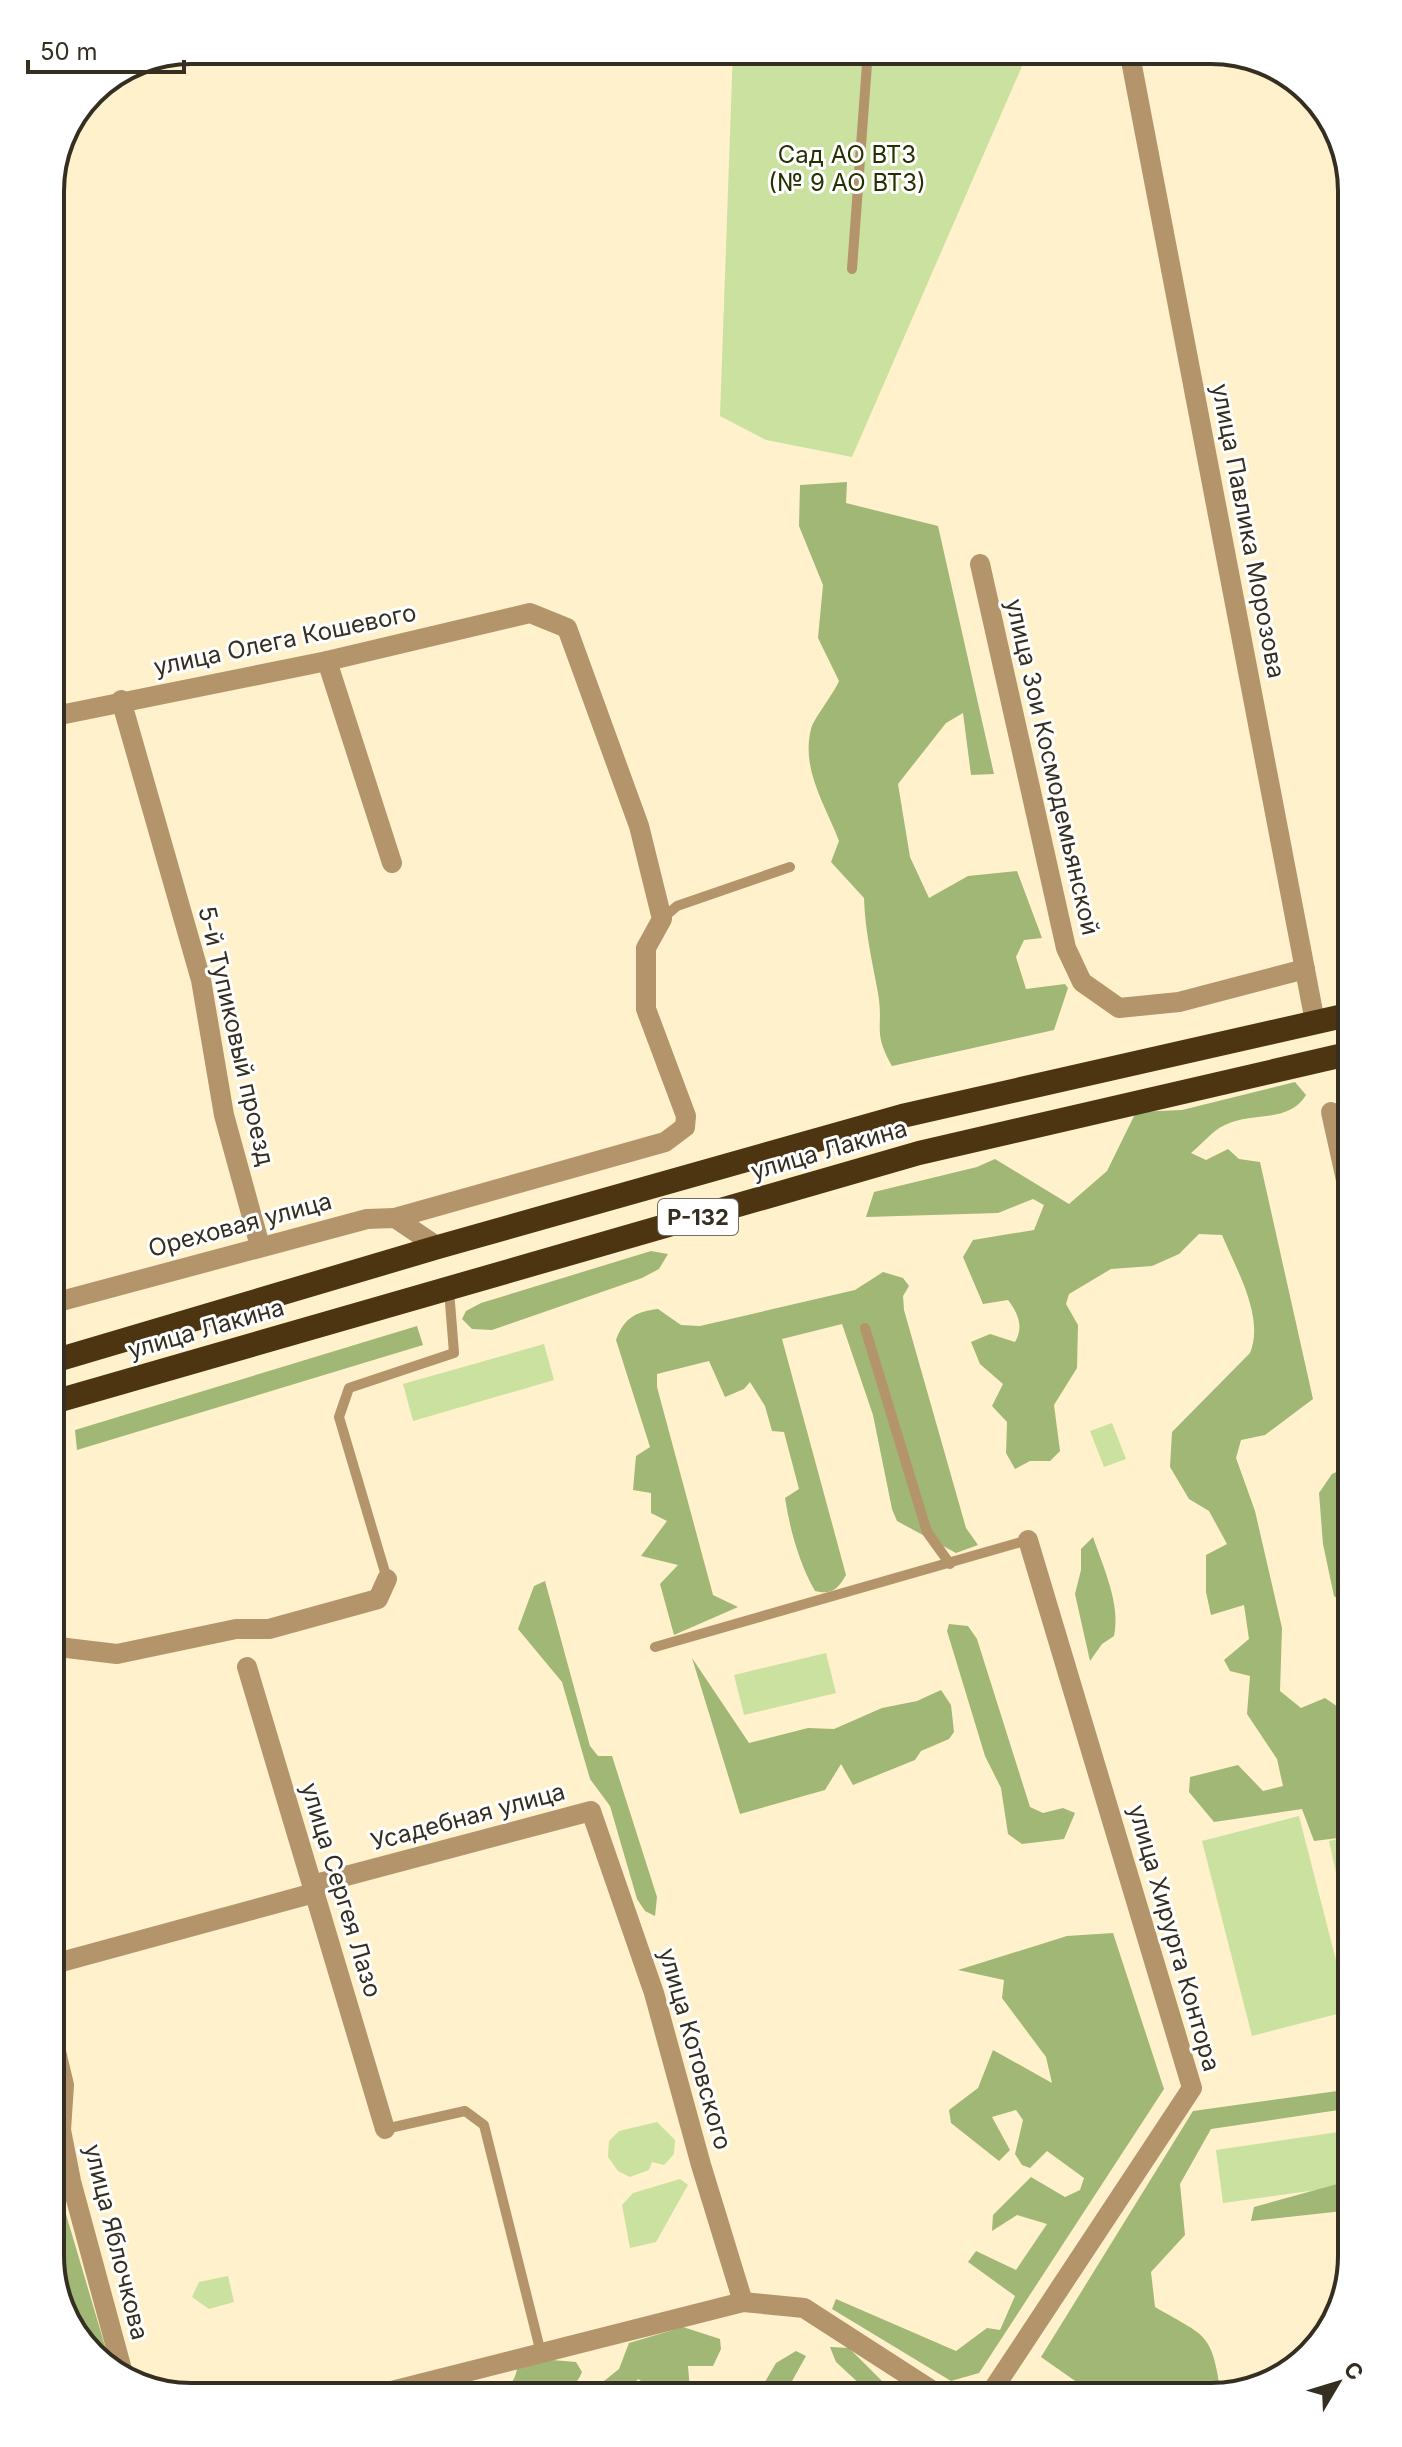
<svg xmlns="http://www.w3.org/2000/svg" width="1402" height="2447" font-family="Inter,sans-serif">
	<rect width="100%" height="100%" fill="#fff1cc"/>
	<!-- green -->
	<g fill="#cae1a0">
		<path d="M 733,50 L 1029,50 L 852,457 L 766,440 L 720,416 Z"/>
		<path d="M 544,1344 L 554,1380 L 413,1421 L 403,1384 Z"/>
		<path d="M 1112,1423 L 1126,1459 L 1104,1467 L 1090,1431 Z"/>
		<path d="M 826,1653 L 836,1693 L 744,1715 L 734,1675 Z"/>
		<path d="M 1299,1816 L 1349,2011 L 1252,2036 L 1202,1841 Z"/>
		<path d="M 1352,1836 L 1352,1898 L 1342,1900 L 1329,1841 Z"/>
		<path d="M 657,2122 L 675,2140 L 674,2154 L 664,2165 L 652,2162 L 649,2170 L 630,2177 L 618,2171 L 608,2157 L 609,2141 L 619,2131 Z"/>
		<path d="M 1352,2130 L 1352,2185 L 1223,2203 L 1216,2150 Z"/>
		<path d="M 680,2179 L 688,2185 L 656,2242 L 630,2248 L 622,2205 L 633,2193 Z"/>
		<path d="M 228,2276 L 234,2302 L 209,2309 L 192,2297 L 199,2282 Z"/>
	</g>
	<!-- forest -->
	<g fill="#a0b776">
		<path d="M 847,482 L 846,503 L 938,526 L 994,774 L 971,775 L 963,713 L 946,723 L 898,784 L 910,857 L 929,898 L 968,876 L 1017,871 L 1042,938 L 1024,940 L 1016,957 L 1026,989 L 1065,984 L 1068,988 L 1054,1030 L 892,1066 C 872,1031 884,1028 878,993 C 872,960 865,931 864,898 L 831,862 L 839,841 C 825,804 801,770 811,729 C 814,718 833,695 839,681 L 818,638 L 823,585 L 799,526 L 800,485 Z"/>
		<path d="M 1295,1082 L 1306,1095 C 1288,1124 1253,1111 1225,1125 C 1213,1130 1201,1145 1191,1153 L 1206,1160 L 1228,1149 L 1239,1159 L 1260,1162 L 1313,1399 L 1265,1435 L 1241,1440 L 1236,1458 L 1255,1511 L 1282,1628 L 1280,1691 L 1301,1708 L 1325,1698 L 1341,1709 L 1352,1706 L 1352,1774 L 1345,1779 L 1337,1798 L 1352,1813 L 1352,1858 L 1338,1838 L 1314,1841 L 1302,1809 L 1214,1822 L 1189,1792 L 1190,1777 L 1238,1765 L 1263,1791 L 1283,1786 L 1277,1759 L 1247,1714 L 1250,1676 L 1230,1671 L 1224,1660 L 1249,1639 L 1244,1605 L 1211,1615 L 1206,1592 L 1206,1555 L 1227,1544 L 1209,1511 L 1189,1499 L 1170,1467 L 1172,1432 L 1250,1353 C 1265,1317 1236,1269 1222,1235 L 1199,1234 L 1179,1254 L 1152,1266 L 1111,1269 L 1069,1294 L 1066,1304 L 1078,1325 L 1077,1368 L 1054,1405 L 1060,1451 L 1050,1461 L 1030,1461 L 1015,1469 L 1006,1453 L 1007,1422 L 992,1406 L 1003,1384 L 980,1364 L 971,1342 L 990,1334 L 1015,1342 C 1024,1327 1018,1313 1008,1300 L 983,1304 L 963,1257 L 973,1240 L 1034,1230 L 1044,1205 L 1033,1199 L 998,1213 L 866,1217 L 874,1192 L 977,1167 L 995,1159 L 1069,1204 L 1107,1171 L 1136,1112 L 1182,1110 Z"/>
		<path d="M 651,1251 L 668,1254 L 659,1269 L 642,1278 L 492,1330 L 472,1329 L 462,1319 L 466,1311 L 481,1303 Z"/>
		<path d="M 883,1272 L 903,1278 L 909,1286 L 903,1296 L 904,1310 L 966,1528 L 978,1545 L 956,1553 L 897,1521 L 892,1509 L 873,1415 L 842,1324 L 782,1339 L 846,1575 C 838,1589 832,1595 815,1591 C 799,1563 790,1530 785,1498 L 799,1489 L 784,1432 L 772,1431 L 765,1406 L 750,1382 L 744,1389 L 725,1397 L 709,1361 L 657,1374 L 657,1387 L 713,1595 L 738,1607 L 674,1635 L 660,1584 L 678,1565 L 641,1556 L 667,1521 L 651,1513 L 651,1493 L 633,1490 L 636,1456 L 650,1447 L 616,1340 C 624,1318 635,1312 658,1309 L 681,1325 L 700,1326 L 855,1290 Z"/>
		<path d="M 417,1326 L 423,1345 L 77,1450 L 75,1430 Z"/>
		<path d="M 1352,1465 L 1352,1610 L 1334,1596 L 1323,1544 L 1319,1493 L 1332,1474 Z"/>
		<path d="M 1093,1537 C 1103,1567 1121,1604 1114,1636 L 1102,1644 L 1090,1661 L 1075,1594 L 1081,1570 L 1081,1549 Z"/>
		<path d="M 545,1581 L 590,1746 L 598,1756 L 612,1756 L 657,1897 L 655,1916 L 645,1911 L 637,1899 L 610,1806 L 590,1779 L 562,1682 L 518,1629 L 534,1586 Z"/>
		<path d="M 949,1624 L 968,1626 L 977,1639 L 1030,1807 L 1043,1813 L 1063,1808 L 1075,1813 L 1064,1839 L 1022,1844 L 1008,1834 L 1001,1788 L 985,1756 L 947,1631 Z"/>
		<path d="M 692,1658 L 749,1743 L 808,1728 L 834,1729 L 882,1708 L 917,1701 L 941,1690 L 951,1705 L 954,1732 L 949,1739 L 921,1751 L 915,1760 L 853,1785 L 841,1764 L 825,1790 L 740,1814 Z"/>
		<path d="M 1113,1933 L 1164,2089 L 979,2373 L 951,2381 L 832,2309 L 836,2299 L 956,2351 L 987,2328 L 1000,2330 L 1015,2296 L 968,2262 L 976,2251 L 1016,2270 L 1047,2224 L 1017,2215 L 992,2231 L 993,2215 L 1031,2177 L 1065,2197 L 1080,2190 L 1084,2178 L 1047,2151 L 1030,2168 L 1022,2165 L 1015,2154 L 1023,2120 L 1016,2110 L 992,2117 L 1010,2150 L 999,2161 L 951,2123 L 949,2110 L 978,2088 L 993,2050 L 1052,2083 L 1046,2057 L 1002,1998 L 1004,1980 L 958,1970 L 1067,1936 Z"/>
		<path d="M 1352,2089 L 1352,2108 L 1211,2129 L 1180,2184 L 1185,2235 L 1151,2272 L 1155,2307 C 1206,2337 1212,2331 1221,2395 L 1098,2397 L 1041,2357 L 1193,2111 Z"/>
		<path d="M 50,2174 L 55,2177 L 113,2373 L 64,2318 L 56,2279 L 64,2272 L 50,2218 Z"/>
		<path d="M 1352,2180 L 1352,2210 L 1251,2221 L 1254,2207 Z"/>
		<path d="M 683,2327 L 720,2339 L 721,2349 L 713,2366 L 688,2366 L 690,2390 L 697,2397 L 665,2397 L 638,2379 L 623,2397 L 584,2397 L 619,2369 L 629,2343 Z"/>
		<path d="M 830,2347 L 849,2348 L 898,2397 L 860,2397 L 863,2387 L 836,2362 Z"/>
		<path d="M 796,2351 L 806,2356 L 786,2392 L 764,2397 L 762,2387 L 776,2363 Z"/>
		<path d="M 552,2360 L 576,2362 L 582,2372 C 573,2394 552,2397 531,2397 L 527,2393 L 476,2397 C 495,2393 513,2392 517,2369 Z"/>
	</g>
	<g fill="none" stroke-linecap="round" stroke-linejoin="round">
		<!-- lane -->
		<g stroke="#b4946b" stroke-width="10">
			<path d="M 852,269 L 868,50"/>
			<path d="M 662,919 L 677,906 L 790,867"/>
			<path d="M 865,1328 L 927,1532 L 950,1564"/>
			<path d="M 387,1579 L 339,1417 L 349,1388 L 454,1353 L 449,1290"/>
			<path d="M 655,1647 L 1028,1540"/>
			<path d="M 385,2129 L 465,2111 L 484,2125 L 541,2353"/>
		</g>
		<!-- street -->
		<g stroke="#b4946b" stroke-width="20">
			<path d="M 1129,50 L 1315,1022"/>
			<path d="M 980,564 L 1066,948 L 1082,982 L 1119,1008 L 1179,1002 L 1305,969"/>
			<path d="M 327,661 L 392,863"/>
			<path d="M 121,700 L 201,980 L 224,1115 L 260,1246"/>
			<path d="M 50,717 L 327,661 L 530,613 L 567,628 L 639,826 L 662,919 L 646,948 L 646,1009 L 686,1116 L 685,1127 L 665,1142 L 395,1218"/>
			<path d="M 1331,1112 L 1352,1207"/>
			<path d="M 50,1304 L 367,1219 L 395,1218 L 438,1247"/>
			<path d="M 50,1646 L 117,1654 L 236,1629 L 269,1629 L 378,1599 L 387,1579"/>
			<path d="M 247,1667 L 385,2129"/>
			<path d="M 312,1885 L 591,1811 L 654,1993 L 701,2165 L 743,2302"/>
			<path d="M 50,1965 L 314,1893"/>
			<path d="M 50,2026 L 64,2085 L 61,2130 L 71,2181 L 124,2377"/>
			<path d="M 368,2397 L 743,2302 L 804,2308 L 942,2397"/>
			<path d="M 988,2397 L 1192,2088 L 1028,1540"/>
		</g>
		<!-- highway -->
		<g stroke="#4e3512" stroke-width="24">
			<path d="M 50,1362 L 438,1247 L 902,1116 L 1352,1014"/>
			<path d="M 50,1403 L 919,1153 L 1352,1053"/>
		</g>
	</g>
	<g text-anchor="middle" stroke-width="6" stroke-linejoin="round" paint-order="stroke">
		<!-- shield labels -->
		<rect fill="#fff" stroke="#716d64" stroke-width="2" x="658" y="1199" width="80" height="36" rx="6"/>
		<g font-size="22" font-weight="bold" fill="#342f21">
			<text x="698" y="1225">Р-132</text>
		</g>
		<!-- park labels -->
		<g font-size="24" fill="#253200" stroke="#fff">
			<text x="847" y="163">Сад АО ВТЗ<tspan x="847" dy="28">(№ 9 АО ВТЗ)</tspan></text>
		</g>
		<!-- street labels -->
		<g font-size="24" fill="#342f21" stroke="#fff">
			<text transform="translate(1248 531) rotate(79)" y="8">улица Павлика Морозова</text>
			<text transform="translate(285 640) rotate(-12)" y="8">улица Олега Кошевого</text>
			<text transform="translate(1052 767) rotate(77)" y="8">улица Зои Космодемьянской</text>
			<text transform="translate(236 1036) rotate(77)" y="8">5-й Тупиковый проезд</text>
			<text transform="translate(829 1150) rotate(-16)" y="8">улица Лакина</text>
			<text transform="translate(240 1225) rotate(-15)" y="8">Ореховая улица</text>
			<text transform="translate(206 1329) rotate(-16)" y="8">улица Лакина</text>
			<text transform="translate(468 1817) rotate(-15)" y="8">Усадебная улица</text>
			<text transform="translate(341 1890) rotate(73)" y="8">улица Сергея Лазо</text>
			<text transform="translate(1174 1938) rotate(74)" y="8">улица Хирурга Контора</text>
			<text transform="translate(695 2049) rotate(74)" y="8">улица Котовского</text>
			<text transform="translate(116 2242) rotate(76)" y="8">улица Яблочкова</text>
		</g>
	</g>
	<!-- crop -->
	<path d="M0 0H1402V2447H0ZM191 64H1211A127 127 0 0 1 1338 191V2256A127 127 0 0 1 1211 2383H191A127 127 0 0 1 64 2256V191A127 127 0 0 1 191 64Z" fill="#fff" fill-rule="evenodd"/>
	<path fill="none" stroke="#342f21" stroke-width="4" d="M191 64H1211A127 127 0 0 1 1338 191V2256A127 127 0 0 1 1211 2383H191A127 127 0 0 1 64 2256V191A127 127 0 0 1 191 64Z"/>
	<!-- north arrow -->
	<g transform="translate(1338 2383) rotate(52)" stroke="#ffffff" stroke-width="6" paint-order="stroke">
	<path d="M0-6L14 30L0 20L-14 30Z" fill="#342f21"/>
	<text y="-12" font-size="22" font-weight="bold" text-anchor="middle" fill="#342f21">С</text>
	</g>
	<!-- scale -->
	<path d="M28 60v12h156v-12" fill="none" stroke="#342f21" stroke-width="4"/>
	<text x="40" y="60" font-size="24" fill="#342f21" stroke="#ffffff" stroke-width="6" paint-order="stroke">50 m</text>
</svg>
